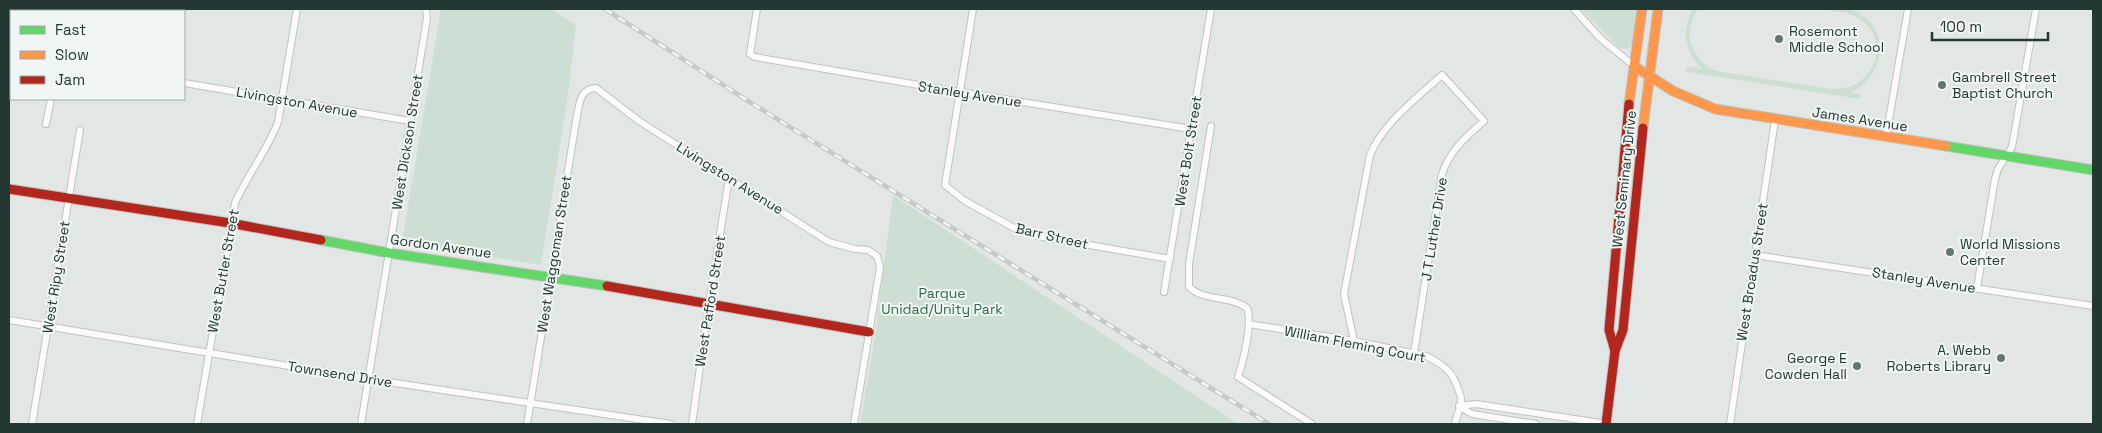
<svg xmlns="http://www.w3.org/2000/svg" width="2102" height="433" font-family="'Space Grotesk',sans-serif">
	<rect width="100%" height="100%" fill="#e2e7e5"/>
	<!-- green -->
	<g fill="#cddfd3">
		<path d="M 441,9 L 551,9 L 576,25 L 568,95 L 541,265 L 402,242 Z"/>
		<path d="M 1581,9 L 1638,9 L 1632,46 L 1626,49 L 1618,47 Z"/>
		<path d="M 1693,9 L 1699,9 C 1681,31 1691,60 1716,71 L 1832,89 C 1871,92 1894,44 1861,20 C 1849,11 1833,11 1819,9 C 1832,9 1846,7 1857,12 C 1892,30 1884,77 1851,92 L 1860,94 L 1860,99 L 1686,72 L 1686,66 L 1702,69 C 1685,52 1680,30 1693,9 Z"/>
		<path d="M 893,195 L 1238,424 L 860,424 L 875,336 Z"/>
	</g>
	<g fill="none" stroke-linecap="round" stroke-linejoin="round">
		<defs>
			<g id="street">
				<path d="M 757,9 L 750,54 L 755,57 L 960,92 L 1191,129"/>
				<path d="M 973,9 L 945,185 L 965,201 L 1016,229 L 1043,237 L 1170,259"/>
				<path d="M 1574,9 L 1600,38 L 1634,66"/>
				<path d="M 66,11 L 66,9"/>
				<path d="M 9,53 L 11,54"/>
				<path d="M 184,83 L 410,121"/>
				<path d="M 46,124 L 51,99"/>
				<path d="M 1211,126 L 1189,264 L 1189,287 C 1205,302 1230,295 1247,308 C 1253,322 1243,362 1238,377 L 1312,424"/>
				<path d="M 1886,137 L 1908,9"/>
				<path d="M 1755,255 L 2093,306"/>
				<path d="M 1977,288 L 1995,179 L 1998,169 L 2012,147 L 2036,9"/>
				<path d="M 1164,292 L 1211,9"/>
				<path d="M 9,320 L 368,379 L 671,424"/>
				<path d="M 1249,324 L 1354,341 L 1426,356 C 1442,364 1453,371 1458,389 C 1459,392 1462,398 1461,401 C 1461,409 1456,416 1455,424"/>
				<path d="M 1354,341 L 1344,294 L 1370,155 C 1384,122 1416,99 1442,75 L 1484,121 C 1466,137 1450,150 1442,174 L 1414,353"/>
				<path d="M 1459,406 L 1476,404 L 1607,424"/>
				<path d="M 1459,406 L 1472,414 L 1536,424"/>
				<path d="M 32,424 L 80,130"/>
				<path d="M 197,424 L 235,203 C 247,175 267,151 278,122 L 297,9"/>
				<path d="M 361,424 L 427,18 L 426,9"/>
				<path d="M 527,424 L 577,115 C 580,102 580,89 596,88 L 639,121 L 829,242 L 855,249 L 868,250 L 877,256 L 880,267 L 854,424"/>
				<path d="M 692,424 L 709,303 L 729,178"/>
				<path d="M 1730,424 L 1775,120"/>
			</g>
			<g id="fast">
				<path d="M 1946,146 L 2093,170"/>
				<path d="M 321,240 L 389,253 L 607,286"/>
			</g>
			<g id="slow">
				<path d="M 1634,66 L 1673,91 L 1715,109 L 1946,146"/>
				<path d="M 1629,104 L 1642,9"/>
				<path d="M 1643,128 L 1658,9"/>
			</g>
			<g id="jam">
				<path d="M 9,189 L 230,223 L 321,240"/>
				<path d="M 607,286 L 869,332"/>
				<path d="M 1615,351 L 1609,330 L 1629,104"/>
				<path d="M 1606,424 L 1615,351 L 1623,330 L 1643,128"/>
			</g>
		</defs>
		<!-- street casing -->
		<use href="#street" stroke="#bfc4c2" stroke-width="8"/>
		<!-- fast casing -->
		<use href="#fast" stroke="#bfc4c2" stroke-width="11"/>
		<!-- slow casing -->
		<use href="#slow" stroke="#bfc4c2" stroke-width="11"/>
		<!-- jam casing -->
		<use href="#jam" stroke="#bfc4c2" stroke-width="11"/>
		<!-- street -->
		<use href="#street" stroke="#fbfbfb" stroke-width="6"/>
		<!-- fast -->
		<use href="#fast" stroke="#63d668" stroke-width="9"/>
		<!-- slow -->
		<use href="#slow" stroke="#ff974d" stroke-width="9"/>
		<!-- jam -->
		<use href="#jam" stroke="#b3261e" stroke-width="9"/>
		<defs>
			<path id="rail" d="M 605,9 L 748,101 L 1269,424"/>
		</defs>
		<!-- rail casing -->
		<use href="#rail" stroke="#c6c9c8" stroke-width="4.5"/>
		<!-- rail -->
		<use href="#rail" stroke="#f0f6f3" stroke-width="2.5" stroke-dasharray="8" stroke-linecap="butt"/>
	</g>
	<!-- markers -->
	<g fill="#667571" stroke="#f0f6f3" stroke-width="2">
		<circle cx="1779" cy="39" r="5"/>
		<circle cx="1942" cy="85" r="5"/>
		<circle cx="1950" cy="252" r="5"/>
		<circle cx="2001" cy="358" r="5"/>
		<circle cx="1857" cy="366" r="5"/>
	</g>
	<g text-anchor="middle" stroke-width="4" stroke-linejoin="round" paint-order="stroke">
		<!-- poi labels -->
		<g font-size="14" fill="#233733" stroke="#f0f6f3" text-anchor="start">
			<text x="1789" y="36">Rosemont<tspan x="1789" dy="16">Middle School</tspan></text>
			<text x="1952" y="82">Gambrell Street<tspan x="1952" dy="16">Baptist Church</tspan></text>
			<text x="1960" y="249">World Missions<tspan x="1960" dy="16">Center</tspan></text>
			<text x="1991" y="355" text-anchor="end">A. Webb<tspan x="1991" dy="16">Roberts Library</tspan></text>
			<text x="1847" y="363" text-anchor="end">George E<tspan x="1847" dy="16">Cowden Hall</tspan></text>
		</g>
		<!-- street labels -->
		<g font-size="14" fill="#233733" stroke="#f0f6f3">
			<text transform="translate(970 94) rotate(9)" y="5">Stanley Avenue</text>
			<text transform="translate(297 102) rotate(10)" y="5">Livingston Avenue</text>
			<text transform="translate(1860 119) rotate(9)" y="5">James Avenue</text>
			<text transform="translate(407 142) rotate(-81)" y="5">West Dickson Street</text>
			<text transform="translate(1188 151) rotate(-81)" y="5">West Bolt Street</text>
			<text transform="translate(730 178) rotate(32)" y="5">Livingston Avenue</text>
			<text transform="translate(1624 179) rotate(-84)" y="5">West Seminary Drive</text>
			<text transform="translate(1434 229) rotate(-81)" y="5">J T Luther Drive</text>
			<text transform="translate(1052 236) rotate(13)" y="5">Barr Street</text>
			<text transform="translate(441 246) rotate(8)" y="5">Gordon Avenue</text>
			<text transform="translate(554 254) rotate(-81)" y="5">West Waggoman Street</text>
			<text transform="translate(223 271) rotate(-80)" y="5">West Butler Street</text>
			<text transform="translate(1752 272) rotate(-81)" y="5">West Broadus Street</text>
			<text transform="translate(56 277) rotate(-81)" y="5">West Ripy Street</text>
			<text transform="translate(1924 280) rotate(9)" y="5">Stanley Avenue</text>
			<text transform="translate(710 301) rotate(-81)" y="5">West Pafford Street</text>
			<text transform="translate(1355 344) rotate(11)" y="5">William Fleming Court</text>
			<text transform="translate(340 374) rotate(9)" y="5">Townsend Drive</text>
		</g>
		<!-- park labels -->
		<g font-size="14" fill="#32694b" stroke="#f0f6f3">
			<text x="942" y="298">Parque<tspan x="942" dy="16">Unidad/Unity Park</tspan></text>
		</g>
	</g>
	<!-- border -->
	<rect width="2102" height="433" fill="none" stroke="#233733" stroke-width="20"/>
	<!-- legend -->
	<rect x="10" y="10" width="175" height="90" fill="#f0f6f3" stroke="#9eaaa6"/>
	<rect x="20" y="26" width="25" height="8" fill="#63d668" stroke="#9eaaa6"/>
	<text x="55" y="35" font-size="15" fill="#233733">Fast</text>
	<rect x="20" y="51" width="25" height="8" fill="#ff974d" stroke="#9eaaa6"/>
	<text x="55" y="60" font-size="15" fill="#233733">Slow</text>
	<rect x="20" y="76" width="25" height="8" fill="#b3261e" stroke="#9eaaa6"/>
	<text x="55" y="85" font-size="15" fill="#233733">Jam</text>
	<!-- scale -->
	<path d="M1932 32v8h116v-8" fill="none" stroke="#233733" stroke-width="2.5"/>
	<text x="1940" y="32" font-size="15" fill="#233733" stroke="#f0f6f3" stroke-width="4" paint-order="stroke">100 m</text>
</svg>
